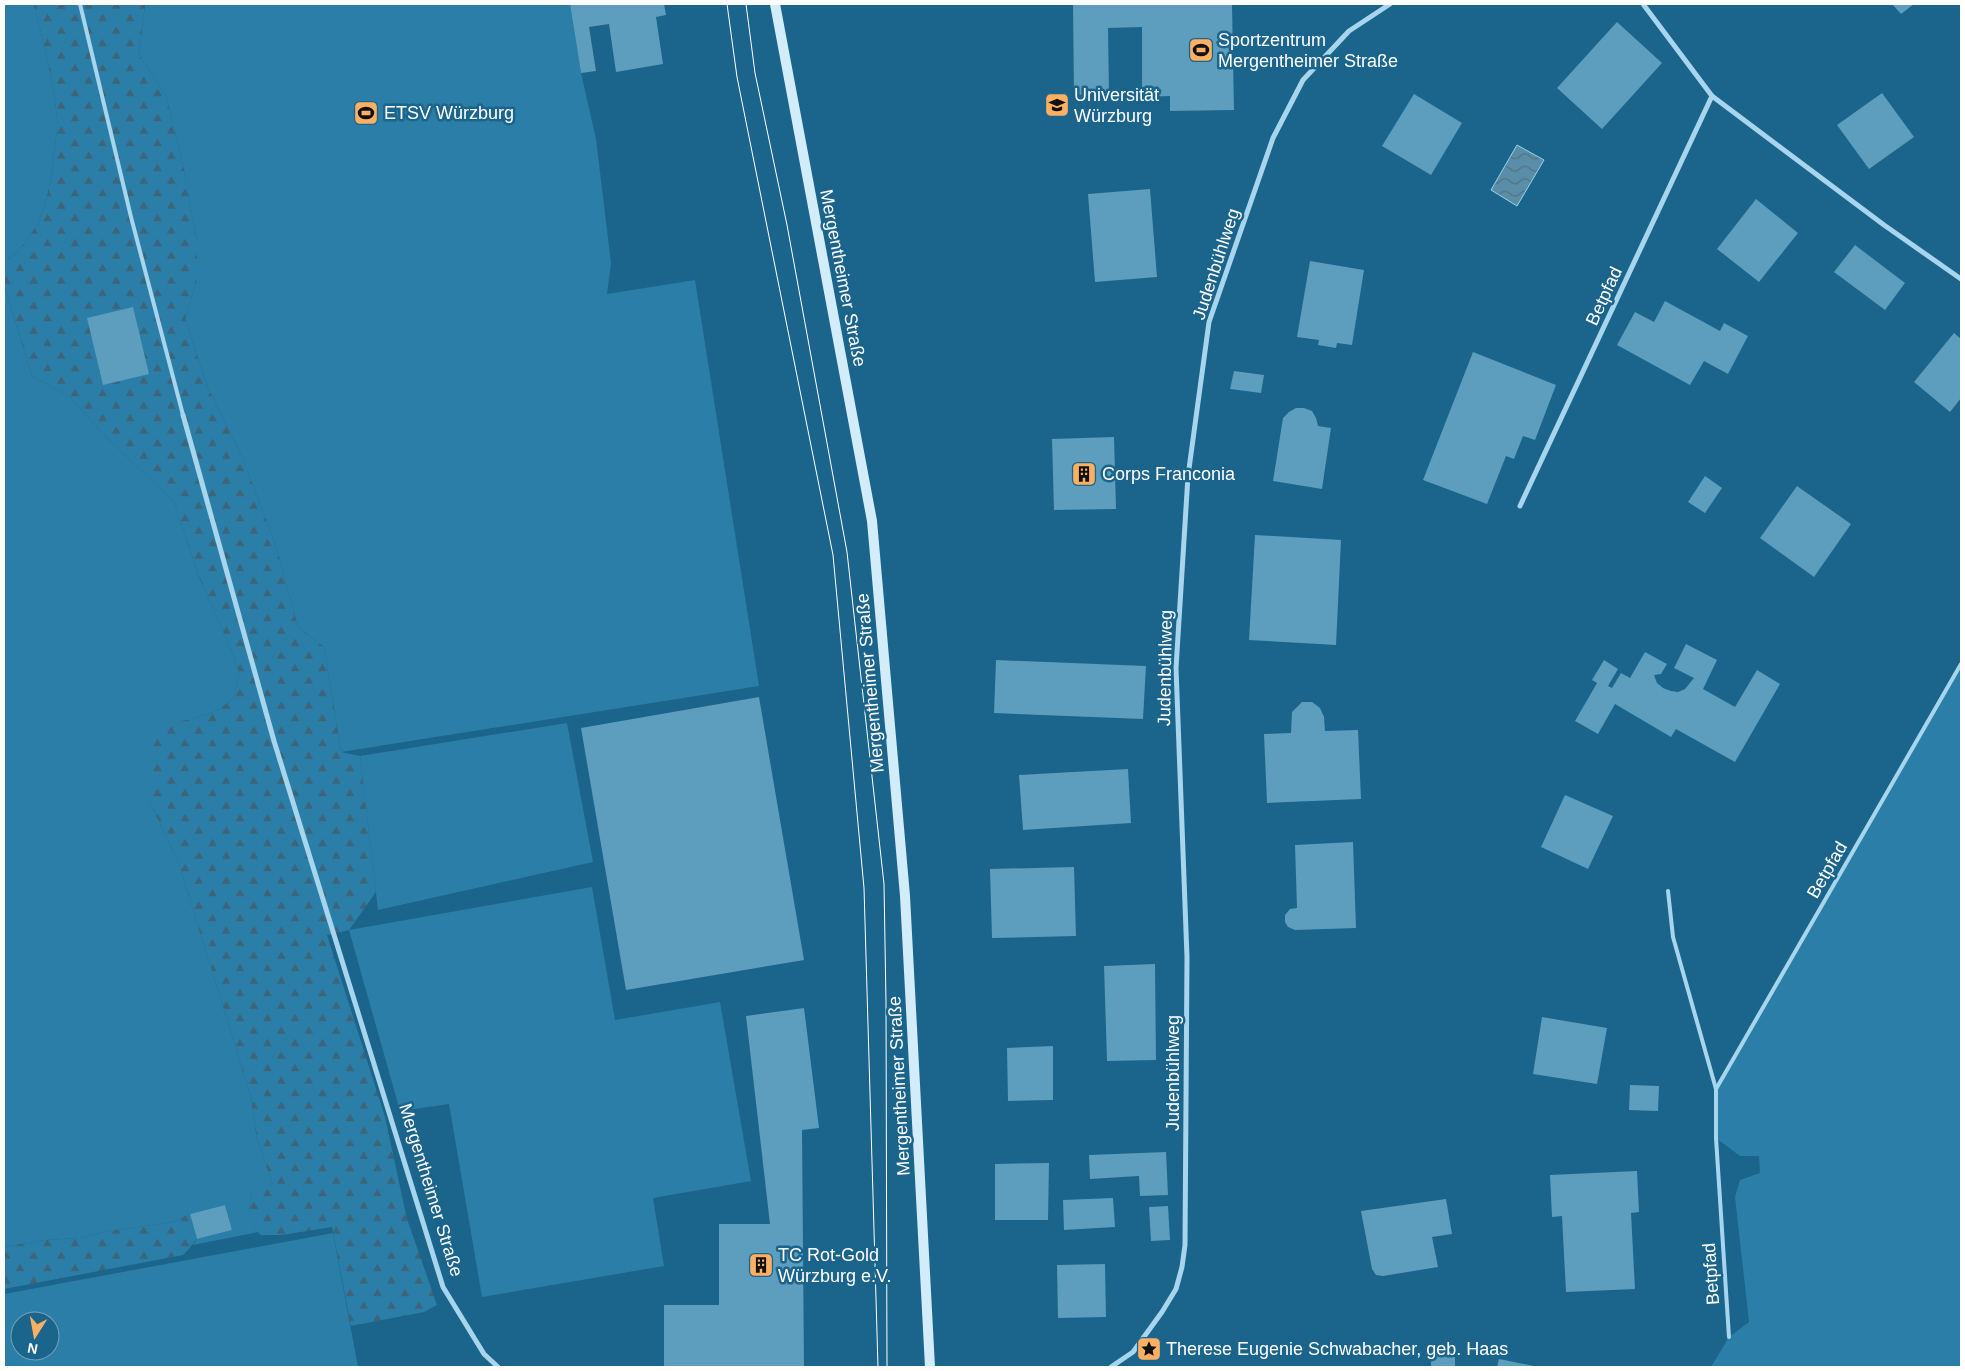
<svg xmlns="http://www.w3.org/2000/svg" width="1965" height="1371" font-family="Arial,sans-serif">
	<defs>
		<pattern id="forest-firs" width="22" height="20" patternUnits="userSpaceOnUse" patternTransform="scale(1.25)"><rect width="22" height="20" fill="#2b7ea7"/><path d="M5 1l3.5 6h-7zM16 11l3.5 6h-7z" fill="#3c657a"/></pattern>
		<pattern id="water-waves" width="16" height="10" patternUnits="userSpaceOnUse" patternTransform="scale(1.25)"><rect width="16" height="10" fill="#5a8da8"/><path d="M0 5q4-4 8 0t8 0" fill="none" stroke="#547383"/></pattern>
	</defs>
	<rect width="100%" height="100%" fill="#1b648b"/>
	<!-- grass -->
	<g fill="#2b7ea7" fill-rule="evenodd">
		<path d="M 4,4 L 34,4 C 43,42 54,80 57,119 C 58,130 55,142 54,153 C 50,197 41,236 4,263 Z"/>
		<path d="M 145,4 L 570,4 L 581,73 L 596,139 L 611,263 L 607,294 L 695,280 L 759,686 L 341,752 L 324,647 L 298,627 L 276,546 L 242,457 L 207,386 L 185,318 L 197,280 L 197,241 L 182,160 L 166,96 L 139,55 Z"/>
		<path d="M 4,284 L 32,376 L 70,397 L 106,437 L 174,502 L 199,577 L 230,647 L 239,672 L 234,698 L 217,711 L 191,719 L 149,800 L 179,864 L 251,1097 L 257,1139 L 273,1185 L 253,1188 C 247,1207 249,1215 258,1232 L 193,1245 L 197,1239 L 232,1230 L 225,1205 L 190,1214 L 173,1222 L 108,1231 L 80,1238 L 45,1240 L 4,1247 Z"/>
		<path d="M 1961,664 L 1961,1367 L 1711,1367 L 1729,1337 L 1749,1322 L 1735,1197 L 1740,1180 L 1760,1173 L 1759,1156 L 1740,1156 L 1716,1138 L 1716,1089 Z"/>
		<path d="M 567,723 L 593,862 L 378,910 L 360,756 Z"/>
		<path d="M 592,887 L 615,1020 L 720,1002 L 751,1181 L 653,1198 L 664,1266 L 482,1297 L 449,1104 L 400,1111 L 349,930 Z"/>
		<path d="M 333,1233 L 358,1367 L 4,1367 L 4,1294 ZM 20,1321 L 50,1321 L 50,1351 L 20,1351 Z"/>
	</g>
	<!-- forest -->
	<g fill="url(#forest-firs)">
		<path d="M 34,4 L 145,4 L 139,55 L 166,96 L 182,160 L 197,241 L 197,280 L 185,318 L 207,386 L 242,457 L 276,546 L 298,627 L 324,647 L 341,752 L 360,756 L 376,892 L 349,930 L 327,935 L 385,1117 L 407,1219 L 437,1305 L 424,1312 L 351,1326 L 332,1227 L 282,1235 L 261,1235 C 246,1223 248,1204 253,1187 L 273,1185 L 257,1139 L 251,1097 L 179,864 L 149,800 L 151,727 L 191,719 L 217,711 L 234,698 L 239,672 L 230,647 L 199,577 L 174,502 L 106,437 L 70,397 L 32,376 L 4,284 L 4,263 C 41,236 50,197 54,153 C 55,142 58,130 57,119 C 54,80 43,42 34,4 Z"/>
		<path d="M 190,1214 L 197,1239 C 192,1244 189,1250 183,1255 L 4,1289 L 4,1247 L 45,1240 L 80,1238 L 108,1231 L 173,1222 Z"/>
	</g>
	<!-- water -->
	<path fill="url(#water-waves)" stroke="#99d3ef" d="M 1517,145 L 1544,160 L 1517,206 L 1491,190 Z"/>
	<!-- building -->
	<g fill="#5d9dbe">
		<path d="M 570,4 L 664,4 L 666,15 L 656,17 L 663,64 L 616,72 L 609,24 L 589,27 L 596,71 L 581,73 Z"/>
		<path d="M 1073,4 L 1232,4 L 1234,110 L 1170,111 L 1170,96 L 1142,97 L 1142,27 L 1108,28 L 1109,94 L 1074,95 Z"/>
		<path d="M 1892,4 L 1914,4 L 1901,14 Z"/>
		<path d="M 1617,22 L 1662,63 L 1602,129 L 1557,88 Z"/>
		<path d="M 1882,93 L 1914,137 L 1869,169 L 1837,125 Z"/>
		<path d="M 1414,94 L 1462,123 L 1431,175 L 1382,146 Z"/>
		<path d="M 1150,189 L 1157,277 L 1095,282 L 1088,194 Z"/>
		<path d="M 1756,199 L 1798,233 L 1759,282 L 1717,249 Z"/>
		<path d="M 1855,245 L 1905,283 L 1885,310 L 1834,272 Z"/>
		<path d="M 1310,261 L 1364,270 L 1352,345 L 1337,343 L 1336,348 L 1318,345 L 1319,340 L 1297,337 Z"/>
		<path d="M 1665,301 L 1720,331 L 1724,323 L 1748,336 L 1728,374 L 1704,361 L 1690,385 L 1617,345 L 1635,312 L 1654,322 Z"/>
		<path d="M 133,307 L 149,374 L 103,385 L 87,318 Z"/>
		<path d="M 1954,333 L 1961,339 L 1961,398 L 1950,412 L 1914,382 Z"/>
		<path d="M 1473,352 L 1556,385 L 1535,440 L 1523,436 L 1514,459 L 1506,456 L 1487,504 L 1423,480 Z"/>
		<path d="M 1234,371 L 1264,375 L 1261,393 L 1230,389 Z"/>
		<path d="M 1296,408 L 1304,408 L 1312,411 L 1316,418 L 1318,426 L 1331,428 L 1322,489 L 1273,481 L 1283,418 L 1289,412 Z"/>
		<path d="M 1114,437 L 1116,509 L 1054,510 L 1052,439 Z"/>
		<path d="M 1705,476 L 1722,488 L 1705,513 L 1688,502 Z"/>
		<path d="M 1797,486 L 1851,524 L 1814,577 L 1760,538 Z"/>
		<path d="M 1255,535 L 1341,540 L 1336,645 L 1249,640 Z"/>
		<path d="M 1686,644 L 1717,660 L 1703,689 L 1735,707 L 1757,670 L 1780,684 L 1735,762 L 1676,729 L 1671,737 L 1615,704 L 1598,734 L 1575,721 L 1597,683 L 1592,680 L 1604,660 L 1618,669 L 1608,686 L 1612,688 L 1621,673 L 1630,678 L 1645,652 L 1667,664 L 1661,674 L 1654,675 L 1657,683 L 1663,688 L 1671,691 L 1678,692 L 1685,689 L 1694,678 L 1674,668 Z"/>
		<path d="M 996,660 L 1146,666 L 1143,719 L 994,713 Z"/>
		<path d="M 759,697 L 804,960 L 626,990 L 581,728 Z"/>
		<path d="M 1302,702 L 1312,702 L 1320,708 L 1324,717 L 1325,731 L 1358,730 L 1361,799 L 1267,803 L 1264,734 L 1291,733 L 1292,712 Z"/>
		<path d="M 1128,769 L 1131,823 L 1023,830 L 1019,775 Z"/>
		<path d="M 1565,795 L 1613,816 L 1588,869 L 1541,847 Z"/>
		<path d="M 1353,842 L 1356,928 L 1295,930 L 1288,927 L 1285,922 L 1285,915 L 1290,909 L 1297,908 L 1295,845 Z"/>
		<path d="M 1074,867 L 1076,936 L 992,938 L 990,869 Z"/>
		<path d="M 1155,964 L 1156,1060 L 1107,1061 L 1104,966 Z"/>
		<path d="M 804,1008 L 819,1128 L 802,1130 L 804,1367 L 664,1367 L 664,1305 L 719,1305 L 719,1224 L 770,1224 L 746,1016 Z"/>
		<path d="M 1542,1017 L 1607,1028 L 1597,1084 L 1533,1074 Z"/>
		<path d="M 1053,1046 L 1053,1100 L 1008,1101 L 1007,1048 Z"/>
		<path d="M 1630,1085 L 1659,1086 L 1658,1111 L 1629,1110 Z"/>
		<path d="M 1166,1152 L 1168,1195 L 1140,1196 L 1139,1176 L 1090,1179 L 1089,1155 Z"/>
		<path d="M 1049,1163 L 1048,1220 L 995,1220 L 995,1164 Z"/>
		<path d="M 1637,1171 L 1639,1212 L 1631,1213 L 1635,1289 L 1566,1292 L 1562,1216 L 1552,1217 L 1550,1175 Z"/>
		<path d="M 1113,1198 L 1115,1227 L 1064,1230 L 1063,1200 Z"/>
		<path d="M 1446,1199 L 1452,1234 L 1432,1237 L 1438,1267 L 1383,1276 L 1376,1275 L 1372,1269 L 1361,1211 Z"/>
		<path d="M 225,1205 L 232,1230 L 197,1239 L 190,1214 Z"/>
		<path d="M 1168,1206 L 1170,1240 L 1151,1241 L 1149,1207 Z"/>
		<path d="M 1105,1264 L 1106,1317 L 1058,1318 L 1057,1265 Z"/>
		<path d="M 1455,1354 L 1455,1367 L 1431,1367 L 1431,1355 Z"/>
		<path d="M 1499,1359 L 1534,1366 L 1534,1367 L 1497,1367 Z"/>
	</g>
	<g fill="none" stroke-linecap="round" stroke-linejoin="round">
		<!-- service -->
		<g stroke="#a6d5ed" stroke-width="4">
			<path d="M 80,4 L 131,217 L 183,415"/>
			<path d="M 1668,891 L 1673,937 L 1716,1089"/>
			<path d="M 1729,1337 L 1716,1138 L 1716,1089 L 1961,664"/>
		</g>
		<!-- minor -->
		<g stroke="#a6d5ed" stroke-width="5">
			<path d="M 1643,4 L 1712,96 L 1884,225 L 1961,279"/>
			<path d="M 183,415 L 274,741 L 443,1287 L 484,1354 L 498,1367"/>
			<path d="M 1520,506 L 1712,96"/>
			<path d="M 1111,1367 L 1133,1352 L 1162,1312 L 1176,1289 L 1182,1267 L 1185,1245 L 1187,957 L 1176,668 L 1188,476 L 1209,322 L 1273,138 L 1303,80 L 1349,31 L 1390,4"/>
		</g>
		<!-- secondary -->
		<path stroke="#d2ecf9" stroke-width="10" d="M 775,4 L 872,521 L 905,896 L 930,1367"/>
		<!-- tram -->
		<g stroke="#fff" stroke-width="1">
			<path d="M 727,4 L 737,77 L 833,555 L 864,888 L 878,1367"/>
			<path d="M 746,4 L 755,73 L 787,225 L 847,552 L 884,884 L 886,1003 L 887,1367"/>
		</g>
	</g>
	<!-- icons -->
	<defs>
		<symbol id="stadium-square" viewBox="-11 -11 22 22"><rect x="-9" y="-9" width="18" height="18" rx="4" fill="#feb062" stroke="#1b648b"/><path d="M0-5a6.5 5 0 1 0 0 10a6.5 5 0 1 0 0-10ZM-3.5-1.8h7v3.6h-7Z" fill="#111"/></symbol>
		<symbol id="university-square" viewBox="-11 -11 22 22"><rect x="-9" y="-9" width="18" height="18" rx="4" fill="#feb062" stroke="#1b648b"/><path d="M0-5L7-2L0 1L-7-2ZM-4 1L0 2.5L4 1V4Q0 6-4 4Z" fill="#111"/></symbol>
		<symbol id="building-square" viewBox="-11 -11 22 22"><rect x="-9" y="-9" width="18" height="18" rx="4" fill="#feb062" stroke="#1b648b"/><path d="M-4-6H4V6H1V3H-1V6H-4ZM-2.5-4.3h1.7v1.8h-1.7ZM.8-4.3h1.7v1.8H.8ZM-2.5-1h1.7V.8h-1.7ZM.8-1h1.7V.8H.8Z" fill="#111"/></symbol>
		<symbol id="sight-square" viewBox="-11 -11 22 22"><rect x="-9" y="-9" width="18" height="18" rx="4" fill="#feb062" stroke="#1b648b"/><path d="M0-6L1.8-2.2L6-1.7L2.9 1.2L3.7 5.4L0 3.3L-3.7 5.4L-2.9 1.2L-6-1.7L-1.8-2.2Z" fill="#111"/></symbol>
	</defs>
	<g fill-rule="evenodd">
		<use href="#stadium-square" x="1187" y="36" width="28" height="28"/>
		<use href="#university-square" x="1043" y="91" width="28" height="28"/>
		<use href="#stadium-square" x="352" y="99" width="28" height="28"/>
		<use href="#building-square" x="1070" y="460" width="28" height="28"/>
		<use href="#building-square" x="747" y="1251" width="28" height="28"/>
		<use href="#sight-square" x="1135" y="1335" width="28" height="28"/>
	</g>
	<g text-anchor="middle" stroke-width="5" stroke-linejoin="round" paint-order="stroke">
		<!-- poi labels -->
		<g font-size="18" fill="#fff" stroke="#1b648b" text-anchor="start">
			<text x="1218" y="46">Sportzentrum<tspan x="1218" dy="21">Mergentheimer Straße</tspan></text>
			<text x="1074" y="101">Universität<tspan x="1074" dy="21">Würzburg</tspan></text>
			<text x="384" y="119">ETSV Würzburg</text>
			<text x="1102" y="480">Corps Franconia</text>
			<text x="778" y="1261">TC Rot-Gold<tspan x="778" dy="21">Würzburg e.V.</tspan></text>
			<text x="1166" y="1355">Therese Eugenie Schwabacher, geb. Haas</text>
		</g>
		<!-- street labels -->
		<g font-size="18" fill="#fff" stroke="#1b648b">
			<text transform="translate(1216 264) rotate(-72)" y="6">Judenbühlweg</text>
			<text transform="translate(843 278) rotate(79)" y="6">Mergentheimer Straße</text>
			<text transform="translate(1604 296) rotate(-65)" y="6">Betpfad</text>
			<text transform="translate(1165 668) rotate(-89)" y="6">Judenbühlweg</text>
			<text transform="translate(870 683) rotate(-95)" y="6">Mergentheimer Straße</text>
			<text transform="translate(1827 870) rotate(-60)" y="6">Betpfad</text>
			<text transform="translate(1173 1073) rotate(-90)" y="6">Judenbühlweg</text>
			<text transform="translate(899 1086) rotate(-93)" y="6">Mergentheimer Straße</text>
			<text transform="translate(431 1190) rotate(73)" y="6">Mergentheimer Straße</text>
			<text transform="translate(1711 1274) rotate(-94)" y="6">Betpfad</text>
		</g>
	</g>
	<!-- border -->
	<rect width="1965" height="1371" fill="none" stroke="#ffffff" stroke-width="10"/>
	<!-- north arrow -->
	<g transform="translate(35 1336) rotate(191)"><circle r="24" fill="#1b648b" stroke="#76a2b9"/>
	<path d="M0-4L9 19L0 12L-9 19Z" fill="#feb062"/>
	<text y="-8" font-size="14" font-weight="bold" text-anchor="middle" fill="#ffffff">N</text>
	</g>
</svg>
